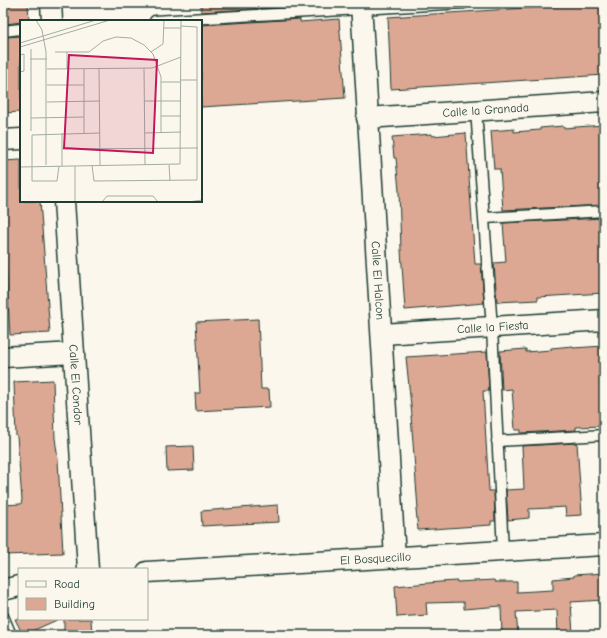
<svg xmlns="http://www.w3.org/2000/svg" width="607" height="638" font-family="'Comic Neue',sans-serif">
	<rect width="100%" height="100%" fill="#fbf7ec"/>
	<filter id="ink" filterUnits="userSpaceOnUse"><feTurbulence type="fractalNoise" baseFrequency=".025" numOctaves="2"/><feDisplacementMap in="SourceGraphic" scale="8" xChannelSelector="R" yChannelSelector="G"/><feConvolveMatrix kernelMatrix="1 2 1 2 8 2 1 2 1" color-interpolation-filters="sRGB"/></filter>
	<g filter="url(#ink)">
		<!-- building -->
		<g fill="#dda893" stroke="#1f3d34">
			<path d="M 4,3 L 28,3 L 29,21 L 6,24 Z"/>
			<path d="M 201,3 L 299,3 L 299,6 L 201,12 Z"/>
			<path d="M 602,3 L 604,29 L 604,75 L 391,89 L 388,17 Z"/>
			<path d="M 300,19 L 300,22 L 339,19 L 345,98 L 201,107 L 201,25 Z"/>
			<path d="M 21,36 L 21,112 L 3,113 L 3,41 L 6,41 L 6,37 Z"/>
			<path d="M 604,125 L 604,205 L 503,210 L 500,169 L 494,169 L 491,131 L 514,129 L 514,132 L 540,130 L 540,128 L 563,126 L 563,128 Z"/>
			<path d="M 466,133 L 475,264 L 481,264 L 484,303 L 405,310 L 401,250 L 399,191 L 396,158 L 394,158 L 392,137 L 432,134 L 432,136 Z"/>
			<path d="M 21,160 L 21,201 L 40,201 L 50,333 L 10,335 L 3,211 L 3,161 Z"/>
			<path d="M 604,218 L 604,293 L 538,297 L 538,300 L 497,302 L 494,263 L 506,262 L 503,223 Z"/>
			<path d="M 258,319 L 261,389 L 269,389 L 270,407 L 196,411 L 195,393 L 200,393 L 196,322 Z"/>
			<path d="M 573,346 L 573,348 L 604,346 L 604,426 L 576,427 L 576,430 L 521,433 L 521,430 L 515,430 L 512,389 L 502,390 L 500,351 L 526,349 L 526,352 L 551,350 L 551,348 Z"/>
			<path d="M 487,352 L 489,391 L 483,391 L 489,491 L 494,491 L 495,521 L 491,521 L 491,525 L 418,530 L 416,509 L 418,509 L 411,416 L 412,416 L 406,357 Z"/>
			<path d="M 53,380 L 55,438 L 58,460 L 63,553 L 3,555 L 3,505 L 21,504 L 22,500 L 17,436 L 16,436 L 14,382 Z"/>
			<path d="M 577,443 L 582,515 L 566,516 L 565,507 L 550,508 L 529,509 L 529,518 L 508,520 L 506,490 L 524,489 L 522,446 Z"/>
			<path d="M 193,446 L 194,470 L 167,471 L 166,447 Z"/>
			<path d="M 278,505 L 279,522 L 202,526 L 201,511 Z"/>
			<path d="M 604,573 L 604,600 L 571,602 L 573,635 L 558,635 L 557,610 L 516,612 L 518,635 L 502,635 L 501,606 L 464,609 L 464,602 L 426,603 L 427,615 L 397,617 L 395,586 L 440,582 L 457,581 L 457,582 L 494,580 L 495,582 L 517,582 L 517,592 L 553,590 L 553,579 L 574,577 L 574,575 Z"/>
			<path d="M 15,619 L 59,619 L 23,635 Z"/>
			<path d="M 64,619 L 91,619 L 92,635 L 64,635 Z"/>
		</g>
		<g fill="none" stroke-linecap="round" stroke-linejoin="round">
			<defs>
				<g id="service">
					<path d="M 155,21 L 464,3"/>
					<path d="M 3,31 L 21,29"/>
					<path d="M 476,110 L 492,328 L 503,551"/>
					<path d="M 485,218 L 604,211"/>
					<path d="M 497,441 L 604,435"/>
					<path d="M 3,616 L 11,635"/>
				</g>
				<g id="minor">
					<path d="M 51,3 L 52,21"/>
					<path id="s1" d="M 361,3 L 395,558"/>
					<path id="s2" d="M 367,118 L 604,102"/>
					<path d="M 3,140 L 21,139"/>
					<path id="s3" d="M 64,201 L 88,569"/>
					<path id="s4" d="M 382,334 L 604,320"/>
					<path d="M 3,357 L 74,353"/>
					<path id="s5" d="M 147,572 L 604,545"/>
					<path d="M 3,590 L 19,586"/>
				</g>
			</defs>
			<!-- service casing -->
			<use href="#service" stroke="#1f3d34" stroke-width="13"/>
			<!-- minor casing -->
			<use href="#minor" stroke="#1f3d34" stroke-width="23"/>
			<!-- service -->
			<use href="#service" stroke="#fbf7ec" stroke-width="10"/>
			<!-- minor -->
			<use href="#minor" stroke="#fbf7ec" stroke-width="20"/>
		</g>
	</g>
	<g text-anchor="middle" stroke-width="3" stroke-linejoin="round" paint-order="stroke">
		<!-- street labels -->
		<g font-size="12" fill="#1f3d34" stroke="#fbf7ec">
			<text dy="4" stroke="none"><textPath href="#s2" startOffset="119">Calle la Granada</textPath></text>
			<text dy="4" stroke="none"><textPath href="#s1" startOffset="278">Calle El Halcon</textPath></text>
			<text dy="4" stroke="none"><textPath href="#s4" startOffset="111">Calle la Fiesta</textPath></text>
			<text dy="4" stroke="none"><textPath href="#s3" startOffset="184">Calle El Condor</textPath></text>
			<text dy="4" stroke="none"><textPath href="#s5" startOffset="229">El Bosquecillo</textPath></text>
		</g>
	</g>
	<!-- overview -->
	<g transform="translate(20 20)">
		<rect width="182" height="182" fill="#fbf7ec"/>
		<path fill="none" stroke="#a3ada2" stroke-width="1" d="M 16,0 L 22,10 L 26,32 L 26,145M 144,8 L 161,8M 0,23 L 76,0M 0,27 L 90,0M 11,29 L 11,111M 35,32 L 69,32 L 83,21 L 96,17 L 111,18 L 124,25 L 133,34 L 141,57 L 141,112M 131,32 L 143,24 L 144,0M 0,35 L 4,34 L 4,51 L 0,52M 10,39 L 27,39M 124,48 L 125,145M 27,49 L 132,48 L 161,37M 47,49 L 47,32M 64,49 L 64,113M 79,49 L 80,145M 161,60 L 177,60M 141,62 L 161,62M 27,65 L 64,65M 124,81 L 161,81M 27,82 L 80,81M 141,96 L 161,96M 11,98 L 64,97M 42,113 L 42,146M 125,113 L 161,112M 42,129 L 178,128M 72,145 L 74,161 L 177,160 L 177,7 L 161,6M 149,145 L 150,161M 39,146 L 37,161 L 12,161 L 12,115 L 80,113M 55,146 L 55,182M 0,147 L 160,144 L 161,0M 82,182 L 87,176 L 133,176 L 138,182M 168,182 L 182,180"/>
		<path fill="#c2185b" fill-opacity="0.15" stroke="#c2185b" stroke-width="2" d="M 49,35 L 137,40 L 133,133 L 44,128 Z"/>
		<rect width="182" height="182" fill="none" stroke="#1f3d34" stroke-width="2"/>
	</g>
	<!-- margin -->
	<rect width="607" height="638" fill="none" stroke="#fbf7ec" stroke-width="16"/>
	<rect x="8" y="8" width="591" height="622" fill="none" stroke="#1f3d34" stroke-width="1.5" filter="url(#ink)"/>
	<!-- legend -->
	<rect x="18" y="568" width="130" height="52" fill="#fbf7ec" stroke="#a3ada2"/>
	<rect x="26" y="581" width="20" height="6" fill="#fbf7ec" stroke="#a3ada2"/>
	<text x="54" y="588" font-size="12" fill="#1f3d34">Road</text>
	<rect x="26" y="598" width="20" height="12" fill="#dda893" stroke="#a3ada2"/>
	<text x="54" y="608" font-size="12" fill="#1f3d34">Building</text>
</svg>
